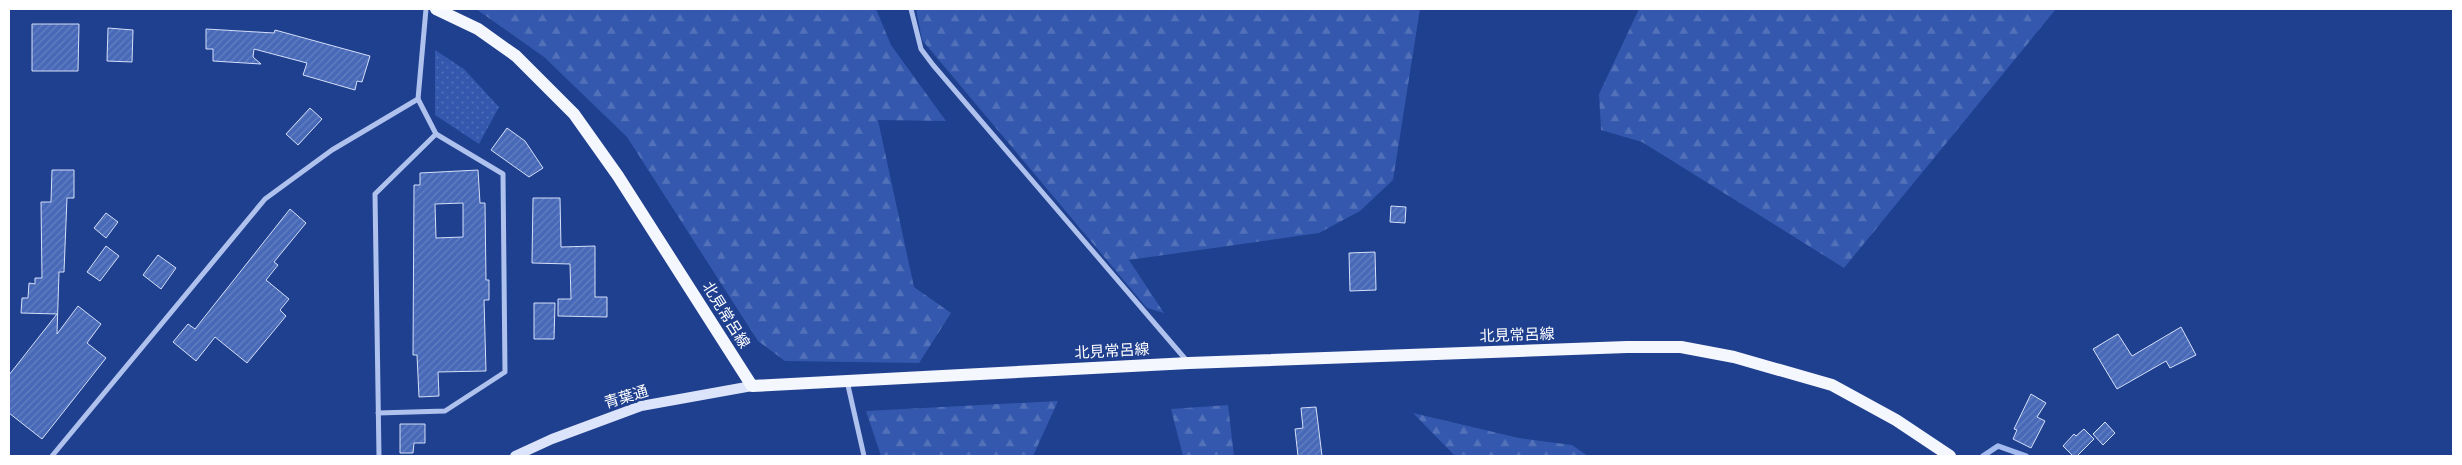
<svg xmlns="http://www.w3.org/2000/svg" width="2462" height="465" font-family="Roboto,'Noto Sans JP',sans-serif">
	<defs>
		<pattern id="grass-dots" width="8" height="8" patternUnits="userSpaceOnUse" patternTransform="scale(1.25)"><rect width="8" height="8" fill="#3358ad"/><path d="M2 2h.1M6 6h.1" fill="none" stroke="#5271b9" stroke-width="1.8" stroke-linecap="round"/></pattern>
		<pattern id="forest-firs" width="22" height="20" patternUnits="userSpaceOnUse" patternTransform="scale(1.25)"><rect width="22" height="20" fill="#3358ad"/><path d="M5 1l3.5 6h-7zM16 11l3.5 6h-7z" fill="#5271b9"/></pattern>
		<pattern id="building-hatch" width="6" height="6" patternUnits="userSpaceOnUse" patternTransform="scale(1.25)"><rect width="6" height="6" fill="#4869b7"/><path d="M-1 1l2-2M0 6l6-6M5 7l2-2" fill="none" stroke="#6380c2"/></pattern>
	</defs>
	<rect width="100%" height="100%" fill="#1f3f8f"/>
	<!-- grass -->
	<path fill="url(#grass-dots)" d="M 435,50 L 464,69 L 499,107 L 479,144 L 435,115 Z"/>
	<!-- forest -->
	<g fill="url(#forest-firs)">
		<path d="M 476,9 L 876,9 L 891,45 L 946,121 L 878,120 L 914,287 L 951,313 L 919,363 L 785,361 L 758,341 L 627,137 L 544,57 Z"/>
		<path d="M 916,9 L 1420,9 L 1393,180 L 1360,211 L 1319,233 L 1129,260 L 1164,313 L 1147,308 L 922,40 Z"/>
		<path d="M 1639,9 L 2056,9 L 1844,268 L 1642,142 L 1601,130 L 1599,94 Z"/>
		<path d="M 1058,401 L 1033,456 L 881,456 L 866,411 Z"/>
		<path d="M 1228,405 L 1234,456 L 1183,456 L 1171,409 Z"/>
		<path d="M 1413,413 L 1519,438 L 1572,445 L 1588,456 L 1455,456 Z"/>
	</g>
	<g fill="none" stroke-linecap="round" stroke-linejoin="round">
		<!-- stream -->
		<path stroke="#a2baee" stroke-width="5.5" d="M 1983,456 L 1998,446 L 2026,456"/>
	</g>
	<!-- building -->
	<g fill="url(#building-hatch)" stroke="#d4dff9" fill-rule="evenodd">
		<path d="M 32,24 L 79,24 L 78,71 L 32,71 Z"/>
		<path d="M 108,28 L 133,30 L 132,62 L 107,61 Z"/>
		<path d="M 206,29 L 274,33 L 275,30 L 370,56 L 362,82 L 357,81 L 355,90 L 303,75 L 307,63 L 254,49 L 253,57 L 261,64 L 213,61 L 213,49 L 206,49 Z"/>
		<path d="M 310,108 L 322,119 L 298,145 L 286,134 Z"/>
		<path d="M 507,128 L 525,141 L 543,168 L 529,177 L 491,150 Z"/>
		<path d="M 52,170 L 74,170 L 74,198 L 67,198 L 64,272 L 59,272 L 57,334 L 78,306 L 101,324 L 87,343 L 106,358 L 42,439 L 9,413 L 9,375 L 57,314 L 21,313 L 22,298 L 28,298 L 29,283 L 35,284 L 35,278 L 42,278 L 41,202 L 51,202 Z"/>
		<path d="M 478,170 L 480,203 L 485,203 L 486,280 L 489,280 L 489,300 L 484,300 L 486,371 L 438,372 L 439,396 L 419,397 L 417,355 L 413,355 L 414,185 L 420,185 L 420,173 ZM 463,203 L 463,237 L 436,238 L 435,204 Z"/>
		<path d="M 533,198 L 560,198 L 561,247 L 595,246 L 595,297 L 607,297 L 607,317 L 558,316 L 558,299 L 571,299 L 570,264 L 532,263 Z"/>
		<path d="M 1391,206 L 1406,207 L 1405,223 L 1390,222 Z"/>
		<path d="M 290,209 L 306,223 L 274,262 L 278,265 L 266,280 L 289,299 L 280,310 L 286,316 L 247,363 L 215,337 L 196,361 L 173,342 L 188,324 L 195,329 Z"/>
		<path d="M 106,213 L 118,222 L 106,238 L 94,228 Z"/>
		<path d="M 106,246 L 119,256 L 100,281 L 87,272 Z"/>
		<path d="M 1375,252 L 1376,290 L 1350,291 L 1349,253 Z"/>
		<path d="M 158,255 L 176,268 L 161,289 L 143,275 Z"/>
		<path d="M 534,303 L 555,303 L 554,339 L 534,339 Z"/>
		<path d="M 2181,327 L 2196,355 L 2170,368 L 2166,361 L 2117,389 L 2093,349 L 2118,334 L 2132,356 Z"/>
		<path d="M 2031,394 L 2046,403 L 2037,417 L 2045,421 L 2031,448 L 2013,439 L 2017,430 L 2014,429 Z"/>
		<path d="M 1316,407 L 1322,456 L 1298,456 L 1295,429 L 1303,428 L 1301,408 Z"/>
		<path d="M 2105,422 L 2115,433 L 2103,445 L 2093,434 Z"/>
		<path d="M 400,424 L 425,424 L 425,443 L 414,443 L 413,453 L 400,453 Z"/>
		<path d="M 2084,429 L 2094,439 L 2077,456 L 2073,456 L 2063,446 L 2074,434 L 2076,436 Z"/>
	</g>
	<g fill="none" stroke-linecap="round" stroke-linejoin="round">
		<!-- street -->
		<g stroke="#afc1ed" stroke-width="5">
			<path d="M 911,9 L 921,49 L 933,65 L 1187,361"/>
			<path d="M 847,381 L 864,456"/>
			<path d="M 378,413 L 445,411 L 505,372 L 503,174 L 436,134 L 418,99"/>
			<path d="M 52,456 L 265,199 L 332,150 L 418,99 L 426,9"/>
			<path d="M 379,456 L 375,194 L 436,134"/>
		</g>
		<!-- secondary -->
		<path stroke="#dbe4fa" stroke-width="10" d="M 515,456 L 552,439 L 641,406 L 752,386"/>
		<!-- primary -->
		<path stroke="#f5f7ff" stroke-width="12" d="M 436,9 L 478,29 L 516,56 L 574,114 L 618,176 L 752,386 L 1189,363 L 1627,347 L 1681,347 L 1734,357 L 1832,385 L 1896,420 L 1950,456"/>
	</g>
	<g text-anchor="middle" stroke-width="5" stroke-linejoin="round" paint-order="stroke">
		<!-- street labels -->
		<g font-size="15" fill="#fff" stroke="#1f3f8f">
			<text transform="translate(726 315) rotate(58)" y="5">北見常呂線</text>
			<text transform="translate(1517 335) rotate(-2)" y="5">北見常呂線</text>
			<text transform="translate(1112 351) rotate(-3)" y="5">北見常呂線</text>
			<text transform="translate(626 397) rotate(-17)" y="5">青葉通</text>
		</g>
	</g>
	<!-- border -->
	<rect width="2462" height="465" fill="none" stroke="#ffffff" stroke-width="20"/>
</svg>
